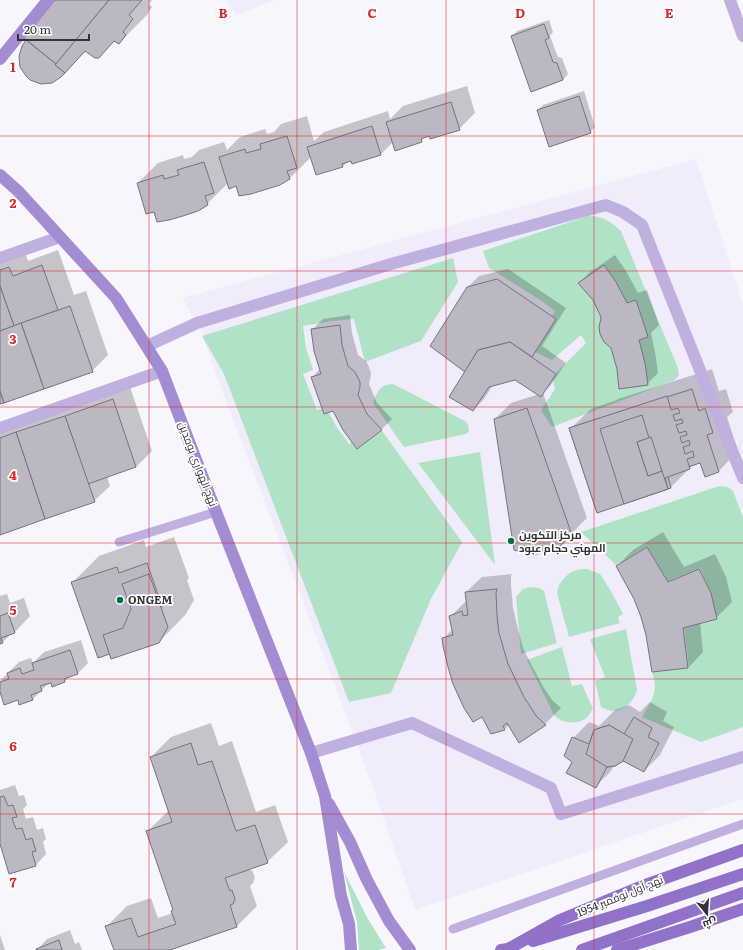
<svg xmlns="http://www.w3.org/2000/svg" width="743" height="950" font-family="Literata,Cairo,serif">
	<rect width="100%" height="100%" fill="#f8f6fd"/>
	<!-- built -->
	<g fill="#f1ecfc">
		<path d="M 226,0 L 275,0 L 237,15 Z"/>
		<path d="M 696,159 L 743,304 L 743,799 L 415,910 L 380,807 L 342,704 L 217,377 L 201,331 L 182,298 Z"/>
	</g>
	<!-- green -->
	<g fill="#b0e2c6">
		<path d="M 588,216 C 601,215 612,222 621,231 L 678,368 L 679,375 L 675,380 L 552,427 L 541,410 L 555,389 L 553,380 L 551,378 L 586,343 L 581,335 L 552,360 L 531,350 L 555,311 L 542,301 L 489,268 L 483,251 Z"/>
		<path d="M 453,258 L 458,282 L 421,341 L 365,362 L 354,319 L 332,321 L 303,326 L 306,348 L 313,370 L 303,374 L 317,410 L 326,407 L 336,426 L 349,444 L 375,426 L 380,428 L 462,542 L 431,599 L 391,693 L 349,702 L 224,374 L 202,336 Z"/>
		<path d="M 393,384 L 465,421 L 468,425 L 469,431 L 466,434 L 404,447 L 373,403 C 378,391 379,385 393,384 Z"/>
		<path d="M 480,452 L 495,565 L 418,463 Z"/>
		<path d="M 719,486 L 728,487 L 733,491 L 743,517 L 743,727 L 701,742 L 642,717 C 652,700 659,692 652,672 L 689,668 L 684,627 L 717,619 L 711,593 L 700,568 L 668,581 L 647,546 L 616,565 L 581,532 Z"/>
		<path d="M 581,569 L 587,569 L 600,574 L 612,593 L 623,614 L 618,617 L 620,623 L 569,637 L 557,593 L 559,585 L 565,577 L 571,572 Z"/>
		<path d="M 530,587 L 539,588 L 544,591 L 557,643 L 521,654 L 516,597 L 523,589 Z"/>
		<path d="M 626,629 L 637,690 C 634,701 625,710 614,711 C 609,711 605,709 601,707 L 595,681 L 605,677 L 590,639 Z"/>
		<path d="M 562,647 L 572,686 L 582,684 L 593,709 C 591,712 588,717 585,719 C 576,725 561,723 554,715 L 527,660 Z"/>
		<path d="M 344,872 L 368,919 L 386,948 L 378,950 L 359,950 L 357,922 Z"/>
	</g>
	<!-- shadow -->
	<g fill="#0003">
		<path d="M 57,0 L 152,0 L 149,4 L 152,7 L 146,16 L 119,43 L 115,40 L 99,57 L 87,50 L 61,76 L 21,51 L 28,40 Z"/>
		<path d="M 549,20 L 553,32 L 550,36 L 558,57 L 562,58 L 568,74 L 563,80 L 532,91 L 512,36 L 517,31 Z"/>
		<path d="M 467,86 L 475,113 L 459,129 L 430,135 L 426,136 L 421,141 L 393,142 L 381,154 L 352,163 L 351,160 L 348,161 L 343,166 L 311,157 L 290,178 L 236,185 L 228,183 L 207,204 L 154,211 L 138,183 L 158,163 L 183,155 L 184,159 L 192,157 L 199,150 L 224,142 L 227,150 L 240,137 L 265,129 L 267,134 L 274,132 L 281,124 L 307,116 L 314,141 L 324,132 L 388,111 L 390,119 L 403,106 Z"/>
		<path d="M 584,91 L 595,127 L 590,132 L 538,110 L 543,105 Z"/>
		<path d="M 58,250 L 74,295 L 86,291 L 108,355 L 92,371 L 0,403 L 0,260 L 25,252 L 28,261 Z"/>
		<path d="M 615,255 L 626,271 L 638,293 L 647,290 L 659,325 L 651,333 L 655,352 L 658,373 L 647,384 L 618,369 L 602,318 L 594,299 L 579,283 L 590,272 Z"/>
		<path d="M 508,269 L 566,308 L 542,346 L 566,363 L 551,385 L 543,393 L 587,518 L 571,534 L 495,419 L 511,403 L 539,394 L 515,379 L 493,385 L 484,399 L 473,410 L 466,371 L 468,287 L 479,276 Z"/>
		<path d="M 350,315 L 352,333 L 358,355 L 366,361 L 369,367 L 371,373 L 370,380 L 369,384 L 377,403 L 392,419 L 382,429 L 357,447 L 334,410 L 312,378 L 320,369 L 312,330 L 323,319 Z"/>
		<path d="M 712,369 L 719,391 L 726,389 L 733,412 L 727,417 L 738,451 L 718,472 L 701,462 L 694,464 L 671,487 L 570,429 L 591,409 L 617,400 L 618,399 Z"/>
		<path d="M 129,384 L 152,451 L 136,467 L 107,476 L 110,486 L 94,501 L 0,534 L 0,428 Z"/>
		<path d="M 663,532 L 684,567 L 715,554 L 726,577 L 732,602 L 716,618 L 700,622 L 703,652 L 688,668 L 646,635 L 642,616 L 635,599 L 617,566 L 633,550 Z"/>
		<path d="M 174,537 L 189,578 L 187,580 L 194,600 L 186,614 L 159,642 L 72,583 L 99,556 L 144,540 L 146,547 Z"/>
		<path d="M 512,574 L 511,576 L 511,585 L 513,608 L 517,625 L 523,648 L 532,666 L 544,688 L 553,701 L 561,708 L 545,724 L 520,741 L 509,725 L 505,729 L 443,639 L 452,630 L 450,617 L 467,600 L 466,592 L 482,577 Z"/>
		<path d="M 7,594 L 10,603 L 24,598 L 30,616 L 15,632 L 12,633 L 2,643 L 0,643 L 0,596 Z"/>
		<path d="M 81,640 L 88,663 L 78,673 L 70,676 L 65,681 L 50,682 L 33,699 L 18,699 L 0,689 L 0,681 L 19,662 L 31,658 L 33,663 L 44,652 Z"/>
		<path d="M 650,702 L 667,712 L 663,721 L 674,727 L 660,755 L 644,771 L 622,760 L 614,765 L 611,771 L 596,786 L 573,762 L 573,738 L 589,722 L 599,726 L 615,710 L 629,705 L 640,712 Z"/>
		<path d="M 211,723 L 219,746 L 232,741 L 256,812 L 275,805 L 288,842 L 267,862 L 249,868 L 250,871 L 252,870 L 255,878 L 253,883 L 250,886 L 257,906 L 237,926 L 167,950 L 115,950 L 107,926 L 127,906 L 151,898 L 158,918 L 173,913 L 174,909 L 148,831 L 169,810 L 151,757 L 171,737 Z"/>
		<path d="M 15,785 L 19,796 L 24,795 L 27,805 L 23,809 L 26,819 L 33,817 L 37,830 L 43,828 L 46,839 L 43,842 L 46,854 L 36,865 L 10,873 L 0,841 L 0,790 Z"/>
		<path d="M 70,930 L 75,944 L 79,942 L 82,950 L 37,950 L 47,939 Z"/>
		<path d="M 0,935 L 5,950 L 0,950 Z"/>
	</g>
	<!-- building -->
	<g fill="#bbb8c4" stroke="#76727e">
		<path d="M 55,0 L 109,0 L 56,64 L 24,38 Z"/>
		<path d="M 109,0 L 142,0 L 129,15 L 133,19 L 123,32 L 126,35 L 119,44 L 114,41 L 99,58 L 95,58 L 85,51 L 65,73 L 55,65 Z"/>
		<path d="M 544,24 L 549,38 L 545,40 L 553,62 L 557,63 L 563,80 L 531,92 L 511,36 Z"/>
		<path d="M 26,40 L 56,64 L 55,65 L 65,73 L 61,77 L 52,83 L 41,84 L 30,80 L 26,76 L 20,67 L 19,56 L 22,46 Z"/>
		<path d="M 579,96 L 591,133 L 549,147 L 537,110 Z"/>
		<path d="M 451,102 L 460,130 L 430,139 L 429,136 L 421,139 L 422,142 L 395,151 L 386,122 Z"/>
		<path d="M 372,126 L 381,155 L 352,164 L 351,161 L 342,164 L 343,167 L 316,175 L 307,147 Z"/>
		<path d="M 287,136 L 297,168 L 287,171 L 290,179 L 280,185 L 251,194 L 239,196 L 236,186 L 229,189 L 219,157 L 245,149 L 246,153 L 261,149 L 260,144 Z"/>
		<path d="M 204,162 L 214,193 L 205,196 L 208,205 L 198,211 L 183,216 L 169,220 L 157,222 L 154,212 L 146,214 L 137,183 L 163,175 L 164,179 L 179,175 L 177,170 Z"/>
		<path d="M 42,265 L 58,310 L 14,326 L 0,286 L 0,270 L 9,267 L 13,276 Z"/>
		<path d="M 604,265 L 616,282 L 627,303 L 636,300 L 648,337 L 639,340 L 645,363 L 648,385 L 619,389 L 617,369 L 611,348 L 604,342 L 600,334 L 599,327 L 601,318 L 600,315 L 593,300 L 578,283 Z"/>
		<path d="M 497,279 L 556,319 L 532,357 L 510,342 L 478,350 L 465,372 L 430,346 L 467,287 Z"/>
		<path d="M 0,286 L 14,326 L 0,331 Z"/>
		<path d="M 70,306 L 93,372 L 44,389 L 21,323 Z"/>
		<path d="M 21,323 L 44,389 L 4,403 L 0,391 L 0,331 Z"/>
		<path d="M 340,325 L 342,345 L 348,366 L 355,372 L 360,382 L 360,387 L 358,395 L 367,414 L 382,430 L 357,449 L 343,430 L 333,411 L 324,414 L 311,377 L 321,374 L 314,351 L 311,329 Z"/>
		<path d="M 510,342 L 556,374 L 541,397 L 515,380 L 489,387 L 473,411 L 449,397 L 478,350 Z"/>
		<path d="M 692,389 L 699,411 L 705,408 L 713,433 L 707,435 L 719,472 L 705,477 L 700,463 L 667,474 L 671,488 L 597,512 L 569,428 Z"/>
		<path d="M 0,391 L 4,403 L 0,404 Z"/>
		<path d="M 667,396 L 671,410 L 678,408 L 680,413 L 673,415 L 675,421 L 682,419 L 683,423 L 676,425 L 679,433 L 686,431 L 687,435 L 680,437 L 682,443 L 689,440 L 690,445 L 683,447 L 685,454 L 693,451 L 694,457 L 687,459 L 690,469 L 665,478 L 668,489 L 597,513 L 569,428 Z"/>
		<path d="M 113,399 L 136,467 L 88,484 L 65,416 Z"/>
		<path d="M 527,408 L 572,535 L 560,546 L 553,549 L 537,554 L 521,552 L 514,550 L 494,419 Z"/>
		<path d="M 642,415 L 649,438 L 637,442 L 648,476 L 662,471 L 668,489 L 624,504 L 600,429 Z"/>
		<path d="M 65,416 L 95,502 L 45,519 L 16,432 Z"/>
		<path d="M 16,432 L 45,519 L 0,535 L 0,438 Z"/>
		<path d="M 651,437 L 662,471 L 648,476 L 637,442 Z"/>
		<path d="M 647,547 L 668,582 L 699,569 L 711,593 L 717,619 L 683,628 L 688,668 L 652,672 L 646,635 L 641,617 L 634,599 L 616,566 Z"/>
		<path d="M 147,563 L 162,606 L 139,644 L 98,658 L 71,582 L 117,567 L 119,573 Z"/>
		<path d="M 149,574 L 168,627 L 159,643 L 111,659 L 103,635 L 123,628 L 131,609 L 122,584 Z"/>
		<path d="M 497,589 L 496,593 L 497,616 L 499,633 L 508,664 L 524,697 L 537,717 L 546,725 L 519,743 L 507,723 L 503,726 L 505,730 L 491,734 L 482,717 L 473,722 L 464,708 L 453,684 L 448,667 L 443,646 L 442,638 L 453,635 L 449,616 L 462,611 L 463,616 L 468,615 L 465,592 Z"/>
		<path d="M 8,613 L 15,633 L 1,638 L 3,643 L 0,644 L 0,616 Z"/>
		<path d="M 70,650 L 78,674 L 64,679 L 65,682 L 52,687 L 51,683 L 40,686 L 42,691 L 31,695 L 33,700 L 19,705 L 18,700 L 4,705 L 0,692 L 0,682 L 9,679 L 7,673 L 20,668 L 22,674 L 34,670 L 32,663 Z"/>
		<path d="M 634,717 L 652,728 L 648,737 L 659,743 L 644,772 L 623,761 L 615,766 L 607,767 L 596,788 L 566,773 L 572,762 L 564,756 L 572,737 L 589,744 L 594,730 L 609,725 L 624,734 Z"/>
		<path d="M 609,725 L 633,739 L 623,761 L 615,766 L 607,767 L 586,754 L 594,730 Z"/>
		<path d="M 191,743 L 198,765 L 212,761 L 236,831 L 255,825 L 268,863 L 225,878 L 230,891 L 232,890 L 235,899 L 233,904 L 230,905 L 237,927 L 170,950 L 114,950 L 105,926 L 131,918 L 138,937 L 176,924 L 171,911 L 173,910 L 146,831 L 172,822 L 150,757 Z"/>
		<path d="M 4,796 L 8,806 L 13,805 L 17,817 L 12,818 L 16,829 L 22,828 L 26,840 L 32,838 L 36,851 L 32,852 L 36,866 L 9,874 L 0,844 L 0,797 Z"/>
		<path d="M 59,940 L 62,950 L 36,950 L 36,949 Z"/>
	</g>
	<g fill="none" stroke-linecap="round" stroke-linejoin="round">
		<!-- service -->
		<g stroke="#bfb0e0" stroke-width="9">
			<path d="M 119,542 L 216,512"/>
			<path d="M 453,929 L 743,824"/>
		</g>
		<!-- minor -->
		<g stroke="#bfb0e0" stroke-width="12">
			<path d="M 730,0 L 743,36"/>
			<path d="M 0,258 L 60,237"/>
			<path d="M 147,346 L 197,323 L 391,264 L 606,205 L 623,212 L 642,225 L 743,478"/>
			<path d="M 0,428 L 162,371"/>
			<path d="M 311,753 L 412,723 L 551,788 L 561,814 L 743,757"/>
		</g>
		<!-- secondary -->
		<g stroke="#a48cd3" stroke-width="12">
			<path d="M 0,59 L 48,0"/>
			<path d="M 0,175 L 19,192 L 116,298 L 162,371 L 216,512 L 311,753 L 325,796 L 341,896 L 349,924 L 351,950"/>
			<path d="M 329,804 L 350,842 L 367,880 L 389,921 L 410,950"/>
		</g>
		<!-- primary -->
		<g stroke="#9172c9" stroke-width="12">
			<path d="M 533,941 L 647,906 L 743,874"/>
			<path d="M 501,950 L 508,949 L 560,920 L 640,887 L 743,850"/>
			<path d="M 582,950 L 743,893"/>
			<path d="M 617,950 L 690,927 L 743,909"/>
		</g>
	</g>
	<!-- grid -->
	<path fill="none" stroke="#d62828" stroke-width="1" stroke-opacity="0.55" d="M 149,0 L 149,950M 297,0 L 297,950M 446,0 L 446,950M 594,0 L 594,950M 0,136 L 743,136M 0,271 L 743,271M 0,407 L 743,407M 0,543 L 743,543M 0,679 L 743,679M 0,814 L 743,814"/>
	<!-- markers -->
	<g fill="#006f47" stroke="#fff" stroke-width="1.5">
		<circle cx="511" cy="541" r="4"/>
		<circle cx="120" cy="600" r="4"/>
	</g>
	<g text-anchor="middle" stroke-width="3.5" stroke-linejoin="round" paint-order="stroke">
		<!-- street labels -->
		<g font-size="11" fill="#343338" stroke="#fff">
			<text transform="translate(198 464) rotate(69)" y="4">نهج الهواري بومدين</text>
			<text transform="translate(620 896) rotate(-22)" y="4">نهج أول نوفمبر 1954</text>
		</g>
		<!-- poi labels -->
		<g font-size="11" font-weight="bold" fill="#343338" stroke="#fff" text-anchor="start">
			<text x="519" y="539">مركز التكوين<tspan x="519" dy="13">المهني حجام عبود</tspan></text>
			<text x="128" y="604">ONGEM</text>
		</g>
	</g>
	<g font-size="13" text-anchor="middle" font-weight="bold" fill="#d62828" stroke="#fff" stroke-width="3.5" stroke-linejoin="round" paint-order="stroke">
		<text x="223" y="18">B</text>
		<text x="372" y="18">C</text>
		<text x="520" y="18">D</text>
		<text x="669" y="18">E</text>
		<text x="13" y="72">1</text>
		<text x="13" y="208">2</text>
		<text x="13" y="344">3</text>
		<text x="13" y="480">4</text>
		<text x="13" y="615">5</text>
		<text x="13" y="751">6</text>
		<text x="13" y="887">7</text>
	</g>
	<!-- north arrow -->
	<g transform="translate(707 914) rotate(162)" stroke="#ffffff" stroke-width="3" paint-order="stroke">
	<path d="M0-3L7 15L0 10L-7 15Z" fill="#343338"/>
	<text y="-6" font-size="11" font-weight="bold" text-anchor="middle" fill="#343338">ش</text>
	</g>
	<!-- scale -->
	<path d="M18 34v6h71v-6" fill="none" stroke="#343338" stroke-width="2"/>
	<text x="24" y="34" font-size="12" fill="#343338" stroke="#ffffff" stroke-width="3" paint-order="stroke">20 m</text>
</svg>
